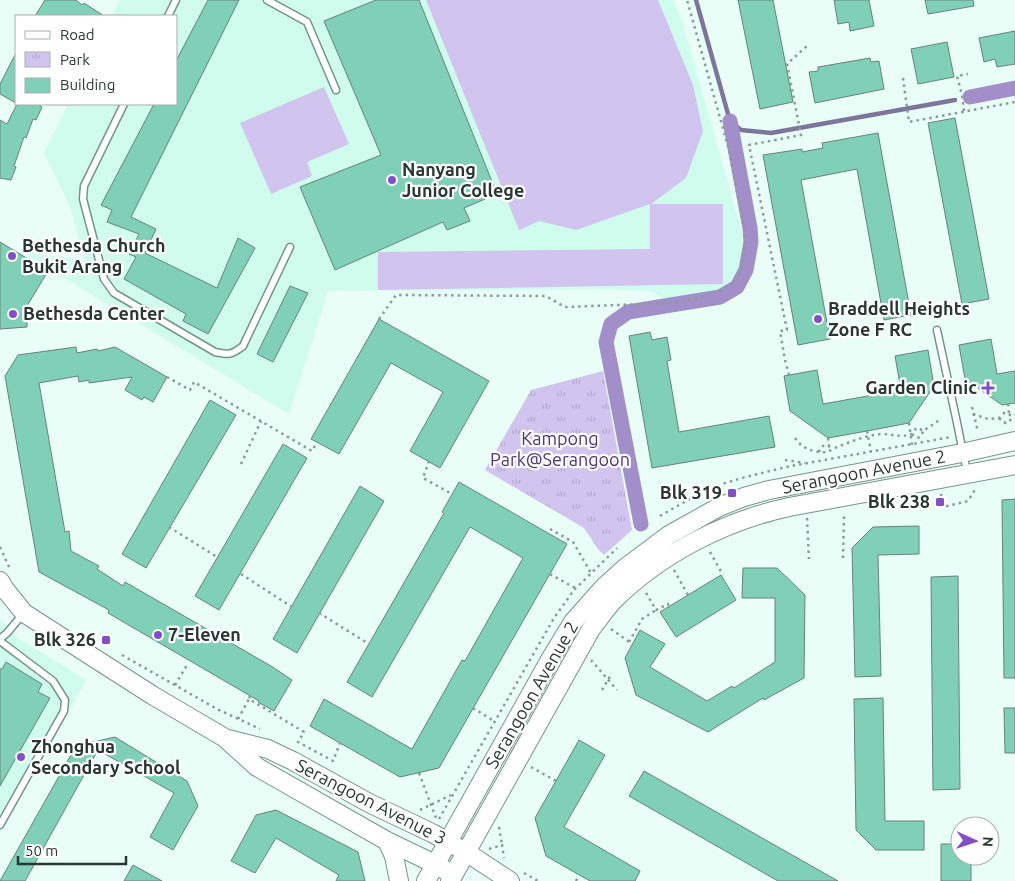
<svg xmlns="http://www.w3.org/2000/svg" width="1015" height="881" font-family="Ubuntu,sans-serif">
	<defs>
		<pattern id="park-tufts" width="24" height="20" patternUnits="userSpaceOnUse" patternTransform="scale(1.25)"><rect width="24" height="20" fill="#d1c4ef"/><path d="M3 7l-1-3M5 7V3M7 7l1-3M15 17l-1-3M17 17v-4M19 17l1-3" fill="none" stroke="#b3a9cd"/></pattern>
	</defs>
	<rect width="100%" height="100%" fill="#e9fef6"/>
	<!-- built -->
	<g fill="#cffcec">
		<path d="M 120,0 L 673,0 L 682,21 L 743,236 L 741,260 L 739,271 L 735,279 L 722,287 L 709,294 L 672,301 L 649,291 L 607,289 L 328,291 L 289,414 L 23,253 L 85,260 L 70,207 L 44,153 L 68,104 L 176,104 L 176,16 L 112,16 Z"/>
		<path d="M 0,619 L 18,638 L 86,680 L 0,834 Z"/>
	</g>
	<!-- green -->
	<g fill="#d1c4ef">
		<path d="M 426,0 L 658,0 L 693,85 L 703,131 L 686,178 L 651,204 L 723,204 L 723,284 L 378,290 L 378,252 L 650,249 L 650,204 L 576,230 L 539,221 L 519,230 Z"/>
		<path d="M 324,87 L 349,144 L 307,162 L 312,176 L 271,194 L 240,123 Z"/>
	</g>
	<!-- park -->
	<path fill="url(#park-tufts)" d="M 603,371 L 632,530 L 604,555 L 598,549 L 584,528 L 485,470 L 531,390 Z"/>
	<g fill="none" stroke-linecap="round" stroke-linejoin="round">
		<!-- stream -->
		<path stroke="#7e759c" stroke-width="4.5" d="M 696,0 L 730,121 L 741,130 L 771,133 L 955,100"/>
		<!-- canal -->
		<g stroke="#a28fca" stroke-width="15">
			<path d="M 970,97 L 1015,88"/>
			<path d="M 641,524 L 606,342 L 611,324 L 628,312 L 720,297 L 737,287 L 746,270 L 751,242 L 750,228 L 730,121"/>
		</g>
	</g>
	<!-- building -->
	<g fill="#80d0b7" stroke="#638479">
		<path d="M 45,0 L 76,0 L 82,5 L 84,3 L 104,16 L 35,16 Z"/>
		<path d="M 208,0 L 239,0 L 131,217 L 156,229 L 145,253 L 217,288 L 238,238 L 255,248 L 208,334 L 183,321 L 186,314 L 124,279 L 136,257 L 129,254 L 139,234 L 107,222 L 112,210 L 101,205 L 154,104 L 176,104 L 176,61 Z"/>
		<path d="M 376,0 L 419,0 L 497,194 L 464,208 L 470,221 L 447,230 L 443,222 L 335,270 L 300,187 L 381,155 L 324,21 Z"/>
		<path d="M 738,0 L 773,0 L 793,102 L 760,109 Z"/>
		<path d="M 834,0 L 869,0 L 874,26 L 850,31 L 849,22 L 838,24 Z"/>
		<path d="M 925,0 L 973,0 L 974,6 L 928,14 Z"/>
		<path d="M 1015,31 L 1015,64 L 997,67 L 995,59 L 984,62 L 979,38 Z"/>
		<path d="M 947,42 L 954,77 L 918,84 L 911,49 Z"/>
		<path d="M 16,53 L 16,103 L 0,94 L 0,84 Z"/>
		<path d="M 870,58 L 871,62 L 879,61 L 884,89 L 815,103 L 809,72 L 818,71 L 818,67 Z"/>
		<path d="M 17,104 L 41,104 L 40,106 L 42,107 L 36,120 L 33,119 L 26,138 L 24,137 L 14,166 L 16,167 L 11,180 L 0,178 L 0,120 L 7,124 Z"/>
		<path d="M 955,118 L 989,299 L 962,304 L 928,123 Z"/>
		<path d="M 878,133 L 911,315 L 884,320 L 857,169 L 801,180 L 830,339 L 798,345 L 763,155 L 802,149 L 802,152 L 823,148 L 822,143 Z"/>
		<path d="M 0,242 L 48,271 L 27,306 L 27,327 L 0,329 Z"/>
		<path d="M 290,286 L 308,293 L 273,362 L 257,354 Z"/>
		<path d="M 379,319 L 489,381 L 440,468 L 410,451 L 443,392 L 391,363 L 339,454 L 311,439 Z"/>
		<path d="M 650,332 L 652,340 L 667,337 L 671,360 L 667,361 L 679,432 L 769,416 L 775,447 L 652,468 L 629,336 Z"/>
		<path d="M 991,339 L 997,374 L 1015,371 L 1015,403 L 1002,405 L 965,379 L 959,345 Z"/>
		<path d="M 76,347 L 77,353 L 97,349 L 98,351 L 115,347 L 167,377 L 153,402 L 144,397 L 142,400 L 125,390 L 132,377 L 89,383 L 89,380 L 79,382 L 78,376 L 39,383 L 65,532 L 69,531 L 71,551 L 99,566 L 97,569 L 123,586 L 125,582 L 271,666 L 292,680 L 274,711 L 258,702 L 259,701 L 108,613 L 109,610 L 39,572 L 5,376 L 18,355 Z"/>
		<path d="M 928,350 L 934,386 L 909,423 L 867,431 L 828,438 L 790,411 L 784,376 L 817,370 L 823,404 L 901,390 L 895,356 Z"/>
		<path d="M 210,400 L 236,415 L 146,568 L 122,554 Z"/>
		<path d="M 283,444 L 307,458 L 219,610 L 195,596 Z"/>
		<path d="M 459,482 L 567,544 L 439,768 L 400,777 L 310,726 L 324,699 L 412,749 L 462,660 L 465,661 L 523,558 L 470,527 L 372,697 L 347,682 L 444,513 L 442,512 Z"/>
		<path d="M 360,486 L 384,501 L 297,653 L 273,639 Z"/>
		<path d="M 1015,499 L 1015,678 L 1004,678 L 1002,500 Z"/>
		<path d="M 919,526 L 919,554 L 878,555 L 881,676 L 855,677 L 852,548 L 873,527 Z"/>
		<path d="M 743,568 L 777,568 L 805,595 L 804,678 L 764,700 L 763,698 L 708,732 L 636,695 L 625,658 L 640,630 L 665,644 L 650,667 L 707,701 L 732,686 L 734,688 L 775,662 L 775,598 L 742,598 Z"/>
		<path d="M 721,575 L 736,600 L 676,637 L 660,612 Z"/>
		<path d="M 958,576 L 960,789 L 933,790 L 931,577 Z"/>
		<path d="M 6,662 L 42,684 L 38,692 L 50,698 L 0,786 L 0,669 L 2,669 Z"/>
		<path d="M 883,698 L 885,821 L 924,821 L 924,850 L 876,850 L 856,830 L 854,699 Z"/>
		<path d="M 1004,708 L 1015,708 L 1015,753 L 1005,753 Z"/>
		<path d="M 115,737 L 187,781 L 198,806 L 173,850 L 150,837 L 174,793 L 98,750 L 25,881 L 0,881 L 76,746 Z"/>
		<path d="M 579,740 L 605,755 L 564,827 L 640,871 L 635,881 L 590,881 L 546,856 L 535,818 Z"/>
		<path d="M 644,771 L 838,881 L 778,881 L 629,796 Z"/>
		<path d="M 276,810 L 358,852 L 365,881 L 336,881 L 339,875 L 276,838 L 255,873 L 231,861 L 256,815 Z"/>
		<path d="M 941,844 L 960,844 L 960,856 L 971,856 L 971,881 L 941,881 Z"/>
		<path d="M 133,865 L 162,881 L 124,881 Z"/>
	</g>
	<g fill="none" stroke-linecap="round" stroke-linejoin="round">
		<defs>
			<g id="lane">
				<path d="M 267,0 L 307,22 L 336,90"/>
				<path d="M 168,16 L 176,0"/>
				<path d="M 124,104 L 84,186 L 83,199 L 104,279 L 114,293 L 215,352 C 228,355 232,355 243,346 L 290,247"/>
				<path d="M 937,330 L 956,418 L 967,472"/>
				<path d="M 0,639 L 7,633 L 23,614"/>
				<path d="M 0,641 L 53,681 L 65,700 L 64,711 L 0,825"/>
			</g>
			<g id="secondary">
				<path d="M 0,581 L 4,588 L 24,613 L 152,695 L 225,738 L 257,767 L 387,841 L 435,864 L 445,870"/>
				<path d="M 228,739 L 268,749 L 293,761 L 369,803 L 432,833 L 466,852 L 510,881"/>
				<path d="M 387,841 L 394,856 L 399,881"/>
				<path d="M 426,881 L 551,658 L 573,622 L 604,587 L 625,568 L 669,535 L 719,507 L 744,497 L 769,490 L 962,453 L 1015,441"/>
				<path d="M 450,881 L 591,629 C 599,619 606,608 615,599 C 662,553 725,521 789,507 L 1015,465"/>
			</g>
		</defs>
		<!-- lane casing -->
		<use href="#lane" stroke="#74958a" stroke-width="9"/>
		<!-- secondary casing -->
		<use href="#secondary" stroke="#74958a" stroke-width="20"/>
		<!-- path -->
		<g stroke="#8a9b95" stroke-width="2.5" stroke-dasharray="2.5 4" stroke-linecap="butt">
			<path d="M 903,78 L 909,122 L 1015,102"/>
			<path d="M 964,111 L 962,95 L 957,76 L 968,74"/>
			<path d="M 379,319 L 396,295 L 546,296 L 565,307 L 673,303 L 711,295 L 722,290 L 736,281 L 742,267 L 745,242 L 744,228 L 729,150 L 687,0"/>
			<path d="M 789,375 L 785,360 L 780,331 L 787,330 L 749,145 L 801,135 L 787,64 L 808,45"/>
			<path d="M 167,377 L 190,390 L 194,382 L 312,451 L 317,442"/>
			<path d="M 1008,404 L 1009,414"/>
			<path d="M 972,407 L 978,432"/>
			<path d="M 973,414 L 988,419 L 999,418 L 1004,413 L 1009,414 L 1011,416 L 1015,415"/>
			<path d="M 999,418 L 1003,422 L 1006,423 L 1010,421 L 1011,416"/>
			<path d="M 909,423 L 912,445"/>
			<path d="M 867,431 L 871,452"/>
			<path d="M 912,434 C 915,438 919,439 922,435 L 923,431"/>
			<path d="M 795,438 C 802,449 815,453 828,452 L 832,449 C 848,443 863,436 881,434 C 893,434 899,438 912,434 L 913,431 L 917,428 L 920,429 L 923,431 L 941,419"/>
			<path d="M 828,438 L 829,446"/>
			<path d="M 819,452 L 821,447 L 825,445 L 829,446 L 830,451"/>
			<path d="M 785,460 L 805,463"/>
			<path d="M 429,461 L 423,478 L 452,494"/>
			<path d="M 241,464 L 261,421"/>
			<path d="M 941,494 L 943,507"/>
			<path d="M 922,498 L 943,507 L 968,501 L 976,488"/>
			<path d="M 660,516 L 700,493 L 722,484 L 742,478 L 786,467 L 951,437"/>
			<path d="M 807,518 L 809,559"/>
			<path d="M 169,527 L 217,557"/>
			<path d="M 550,529 L 573,542 L 591,573"/>
			<path d="M 0,547 L 10,569"/>
			<path d="M 710,552 L 723,575"/>
			<path d="M 843,558 L 844,513"/>
			<path d="M 674,570 L 688,595"/>
			<path d="M 241,574 L 292,607"/>
			<path d="M 550,574 L 575,588"/>
			<path d="M 646,593 L 656,610 L 668,604 L 669,607"/>
			<path d="M 319,613 L 369,644"/>
			<path d="M 611,629 L 632,644"/>
			<path d="M 629,642 L 642,619 L 656,610"/>
			<path d="M 122,655 L 217,709 L 260,729"/>
			<path d="M 591,660 L 617,690"/>
			<path d="M 175,685 L 187,665"/>
			<path d="M 602,690 L 612,673"/>
			<path d="M 250,696 L 249,699 L 304,732 L 298,742 L 333,761 L 340,743"/>
			<path d="M 473,708 L 494,721"/>
			<path d="M 238,719 L 249,699"/>
			<path d="M 531,767 L 556,781"/>
			<path d="M 419,773 L 436,818"/>
			<path d="M 420,810 L 451,795"/>
			<path d="M 439,819 L 554,618 L 574,590 L 617,548"/>
			<path d="M 499,827 L 502,845"/>
			<path d="M 489,849 L 502,845 L 504,858"/>
			<path d="M 524,873 L 538,881"/>
			<path d="M 576,881 L 579,875"/>
		</g>
		<!-- lane -->
		<use href="#lane" stroke="#fff" stroke-width="6"/>
		<!-- secondary -->
		<use href="#secondary" stroke="#fff" stroke-width="18"/>
	</g>
	<!-- markers -->
	<g fill="#8150c9" stroke="#fff" stroke-width="2">
		<circle cx="392" cy="180" r="5"/>
		<circle cx="12" cy="256" r="5"/>
		<circle cx="13" cy="314" r="5"/>
		<circle cx="818" cy="319" r="5"/>
		<path d="M985.5 380.5h5v5h5v5h-5v5h-5v-5h-5v-5h5z"/>
		<rect x="727" y="488" width="10" height="10" rx="2.5"/>
		<rect x="935" y="497" width="10" height="10" rx="2.5"/>
		<circle cx="158" cy="635" r="5"/>
		<rect x="101" y="635" width="10" height="10" rx="2.5"/>
		<circle cx="21" cy="757" r="5"/>
	</g>
	<g text-anchor="middle" stroke-width="4.5" stroke-linejoin="round" paint-order="stroke">
		<!-- poi labels -->
		<g font-size="18" font-weight="bold" fill="#293732" stroke="#fff" text-anchor="start">
			<text x="402" y="176">Nanyang<tspan x="402" dy="21">Junior College</tspan></text>
			<text x="22" y="252">Bethesda Church<tspan x="22" dy="21">Bukit Arang</tspan></text>
			<text x="828" y="315">Braddell Heights<tspan x="828" dy="21">Zone F RC</tspan></text>
			<text x="23" y="320">Bethesda Center</text>
			<text x="977" y="394" text-anchor="end">Garden Clinic</text>
			<text x="722" y="499" text-anchor="end">Blk 319</text>
			<text x="930" y="508" text-anchor="end">Blk 238</text>
			<text x="168" y="641">7-Eleven</text>
			<text x="96" y="646" text-anchor="end">Blk 326</text>
			<text x="31" y="753">Zhonghua<tspan x="31" dy="21">Secondary School</tspan></text>
		</g>
		<!-- park labels -->
		<g font-size="18" fill="#4e337a" stroke="#fff">
			<text x="560" y="445">Kampong<tspan x="560" dy="21">Park@Serangoon</tspan></text>
		</g>
		<!-- street labels -->
		<g font-size="18" fill="#293732" stroke="#fff">
			<text transform="translate(864 472) rotate(-11)" y="6">Serangoon Avenue 2</text>
			<text transform="translate(532 695) rotate(-60)" y="6">Serangoon Avenue 2</text>
			<text transform="translate(371 802) rotate(27)" y="6">Serangoon Avenue 3</text>
		</g>
	</g>
	<!-- legend -->
	<rect x="15" y="15" width="162" height="90" fill="#ffffff" stroke="#a9afad"/>
	<rect x="25" y="31" width="25" height="8" fill="#ffffff" stroke="#a9afad"/>
	<text x="60" y="40" font-size="15" fill="#293732">Road</text>
	<rect x="25" y="52" width="25" height="15" fill="url(#park-tufts)" stroke="#a9afad"/>
	<text x="60" y="65" font-size="15" fill="#293732">Park</text>
	<rect x="25" y="78" width="25" height="15" fill="#80d0b7" stroke="#a9afad"/>
	<text x="60" y="90" font-size="15" fill="#293732">Building</text>
	<!-- north arrow -->
	<g transform="translate(975 841) rotate(93)"><circle r="24" fill="#ffffff" stroke="#a9afad"/>
	<path d="M0-4L9 19L0 12L-9 19Z" fill="#8150c9"/>
	<text y="-8" font-size="14" font-weight="bold" text-anchor="middle" fill="#293732">N</text>
	</g>
	<!-- scale -->
	<path d="M18 856v8h108v-8" fill="none" stroke="#293732" stroke-width="2.5"/>
	<text x="25" y="856" font-size="15" fill="#293732" stroke="#ffffff" stroke-width="4" paint-order="stroke">50 m</text>
</svg>
